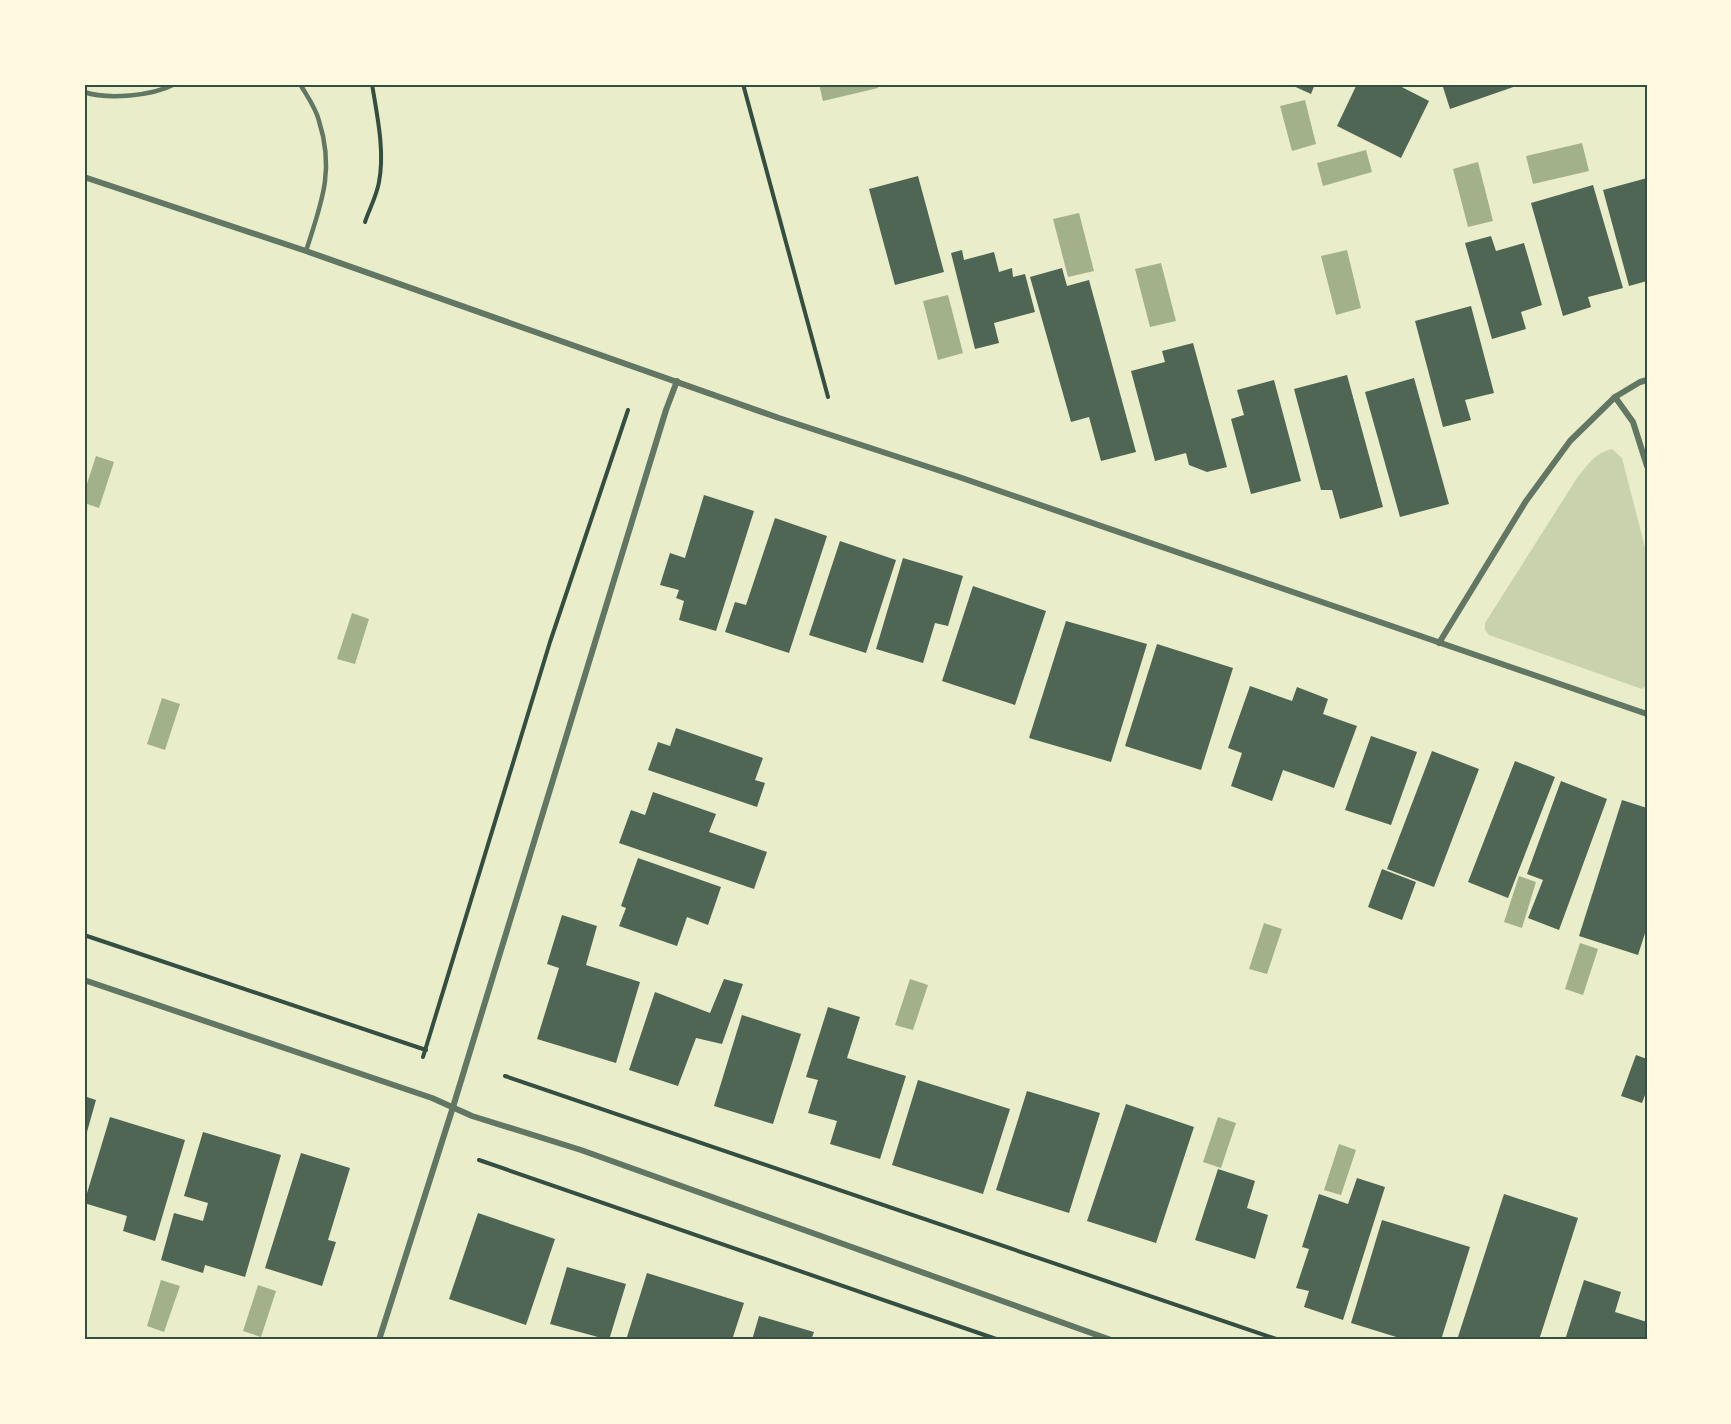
<svg xmlns="http://www.w3.org/2000/svg" width="1731" height="1424" font-family="'IBM Plex Sans',sans-serif">
	<rect width="100%" height="100%" fill="#e9edc9"/>
	<!-- green -->
	<path fill="#cad2ad" d="M 1612,449 L 1622,458 L 1647,555 L 1647,685 L 1642,689 L 1489,635 L 1485,630 L 1485,623 L 1577,478 C 1588,464 1595,453 1612,449 Z"/>
	<!-- water -->
	<g fill="#a3b18a">
		<path d="M 819,84 L 877,84 L 878,88 L 823,101 Z"/>
		<path d="M 1305,100 L 1316,144 L 1292,151 L 1280,106 Z"/>
		<path d="M 1582,143 L 1589,171 L 1533,184 L 1526,156 Z"/>
		<path d="M 1366,150 L 1372,172 L 1323,186 L 1317,163 Z"/>
		<path d="M 1478,162 L 1493,221 L 1468,227 L 1453,169 Z"/>
		<path d="M 1079,213 L 1094,271 L 1068,277 L 1053,219 Z"/>
		<path d="M 1347,250 L 1361,308 L 1336,315 L 1321,256 Z"/>
		<path d="M 1161,263 L 1176,321 L 1150,327 L 1135,269 Z"/>
		<path d="M 948,295 L 963,353 L 938,360 L 923,301 Z"/>
		<path d="M 96,456 L 114,462 L 99,508 L 84,503 L 84,493 Z"/>
		<path d="M 352,613 L 369,619 L 355,664 L 337,659 Z"/>
		<path d="M 162,698 L 180,704 L 165,750 L 147,744 Z"/>
		<path d="M 1519,876 L 1536,882 L 1522,928 L 1504,922 Z"/>
		<path d="M 1264,923 L 1282,929 L 1267,974 L 1249,969 Z"/>
		<path d="M 1580,943 L 1598,949 L 1583,995 L 1565,989 Z"/>
		<path d="M 910,979 L 928,985 L 913,1030 L 895,1025 Z"/>
		<path d="M 1218,1117 L 1236,1123 L 1221,1168 L 1203,1162 Z"/>
		<path d="M 1339,1144 L 1356,1150 L 1341,1195 L 1324,1190 Z"/>
		<path d="M 161,1280 L 180,1286 L 164,1332 L 147,1326 Z"/>
		<path d="M 258,1285 L 276,1291 L 261,1337 L 243,1331 Z"/>
	</g>
	<!-- building -->
	<g fill="#4f6655">
		<path d="M 1289,84 L 1315,84 L 1311,94 Z"/>
		<path d="M 1357,84 L 1396,84 L 1429,101 L 1401,158 L 1337,126 Z"/>
		<path d="M 1442,84 L 1522,84 L 1450,109 Z"/>
		<path d="M 918,176 L 944,272 L 895,285 L 869,189 Z"/>
		<path d="M 1647,178 L 1647,281 L 1629,286 L 1603,190 Z"/>
		<path d="M 1593,185 L 1623,288 L 1588,297 L 1591,307 L 1563,316 L 1531,203 Z"/>
		<path d="M 1491,236 L 1496,251 L 1524,243 L 1542,305 L 1521,312 L 1526,329 L 1492,339 L 1465,243 Z"/>
		<path d="M 962,250 L 964,260 L 994,252 L 999,272 L 1012,268 L 1013,277 L 1025,274 L 1035,312 L 994,323 L 999,343 L 975,349 L 951,253 Z"/>
		<path d="M 1062,268 L 1067,286 L 1089,280 L 1136,452 L 1101,461 L 1089,417 L 1071,422 L 1030,277 Z"/>
		<path d="M 1471,306 L 1494,393 L 1465,400 L 1471,420 L 1443,427 L 1415,321 Z"/>
		<path d="M 1193,343 L 1227,467 L 1207,472 L 1189,465 L 1186,453 L 1155,461 L 1131,371 L 1165,362 L 1162,351 Z"/>
		<path d="M 1347,375 L 1383,507 L 1340,519 L 1332,490 L 1321,490 L 1294,389 Z"/>
		<path d="M 1414,378 L 1449,504 L 1400,517 L 1365,392 Z"/>
		<path d="M 1274,380 L 1301,481 L 1251,494 L 1231,419 L 1244,415 L 1237,390 Z"/>
		<path d="M 704,495 L 754,511 L 716,631 L 679,620 L 684,601 L 676,598 L 679,590 L 660,585 L 670,553 L 685,558 Z"/>
		<path d="M 775,518 L 827,536 L 789,653 L 725,632 L 735,602 L 746,605 Z"/>
		<path d="M 840,541 L 896,560 L 866,653 L 809,635 Z"/>
		<path d="M 903,558 L 963,576 L 948,626 L 935,623 L 923,663 L 876,649 Z"/>
		<path d="M 973,586 L 1046,611 L 1015,705 L 942,681 Z"/>
		<path d="M 1066,621 L 1147,644 L 1111,762 L 1029,738 Z"/>
		<path d="M 1157,644 L 1233,668 L 1201,770 L 1125,746 Z"/>
		<path d="M 1250,686 L 1292,701 L 1297,687 L 1328,699 L 1323,714 L 1357,726 L 1334,788 L 1283,770 L 1272,801 L 1231,786 L 1242,753 L 1228,748 Z"/>
		<path d="M 676,728 L 763,758 L 755,780 L 765,783 L 757,807 L 648,770 L 658,742 L 670,746 Z"/>
		<path d="M 1371,736 L 1417,752 L 1391,825 L 1345,810 Z"/>
		<path d="M 1432,751 L 1479,769 L 1434,887 L 1387,869 Z"/>
		<path d="M 1515,761 L 1555,777 L 1508,898 L 1468,882 Z"/>
		<path d="M 1561,781 L 1607,799 L 1559,930 L 1528,918 L 1543,880 L 1527,874 Z"/>
		<path d="M 653,792 L 716,814 L 709,832 L 767,852 L 754,889 L 619,843 L 631,810 L 645,815 Z"/>
		<path d="M 1622,800 L 1647,808 L 1647,927 L 1638,955 L 1579,936 Z"/>
		<path d="M 638,858 L 721,887 L 708,925 L 687,917 L 677,946 L 619,926 L 626,908 L 621,906 Z"/>
		<path d="M 1382,869 L 1416,882 L 1402,920 L 1368,907 Z"/>
		<path d="M 562,915 L 597,926 L 586,965 L 640,982 L 616,1063 L 537,1039 L 559,968 L 547,964 Z"/>
		<path d="M 724,979 L 743,984 L 722,1044 L 696,1038 L 678,1086 L 629,1070 L 655,992 L 710,1013 Z"/>
		<path d="M 828,1007 L 860,1017 L 847,1058 L 906,1076 L 880,1159 L 830,1144 L 837,1121 L 808,1113 L 818,1080 L 806,1077 Z"/>
		<path d="M 742,1015 L 801,1034 L 773,1124 L 714,1106 Z"/>
		<path d="M 1636,1055 L 1647,1059 L 1647,1096 L 1645,1095 L 1642,1103 L 1621,1096 Z"/>
		<path d="M 918,1080 L 1010,1109 L 983,1194 L 892,1165 Z"/>
		<path d="M 1027,1091 L 1100,1113 L 1069,1213 L 996,1190 Z"/>
		<path d="M 84,1096 L 96,1100 L 85,1139 L 84,1139 Z"/>
		<path d="M 1126,1104 L 1194,1127 L 1156,1243 L 1087,1221 Z"/>
		<path d="M 110,1117 L 185,1140 L 155,1241 L 123,1231 L 127,1216 L 84,1203 Z"/>
		<path d="M 203,1132 L 281,1155 L 245,1277 L 205,1265 L 203,1273 L 161,1260 L 174,1213 L 203,1221 L 208,1203 L 184,1196 Z"/>
		<path d="M 301,1153 L 350,1168 L 328,1240 L 336,1242 L 322,1286 L 265,1268 Z"/>
		<path d="M 1218,1169 L 1255,1181 L 1247,1208 L 1268,1215 L 1255,1259 L 1195,1240 Z"/>
		<path d="M 1357,1178 L 1385,1187 L 1343,1320 L 1304,1307 L 1309,1291 L 1296,1288 L 1309,1249 L 1302,1247 L 1319,1194 L 1348,1204 Z"/>
		<path d="M 1504,1194 L 1578,1218 L 1539,1340 L 1457,1340 Z"/>
		<path d="M 478,1213 L 555,1239 L 526,1325 L 449,1299 Z"/>
		<path d="M 1382,1220 L 1470,1247 L 1441,1340 L 1406,1340 L 1351,1323 Z"/>
		<path d="M 567,1267 L 626,1284 L 609,1340 L 550,1324 Z"/>
		<path d="M 647,1273 L 744,1303 L 732,1340 L 626,1340 Z"/>
		<path d="M 1584,1280 L 1621,1292 L 1615,1312 L 1647,1322 L 1647,1340 L 1565,1340 Z"/>
		<path d="M 759,1316 L 814,1332 L 811,1340 L 752,1340 Z"/>
	</g>
	<g fill="none" stroke-linecap="round" stroke-linejoin="round">
		<!-- path -->
		<g stroke="#344e41" stroke-width="4">
			<path d="M 743,84 L 828,397"/>
			<path d="M 365,222 C 369,210 377,195 379,182 C 385,151 377,115 372,84"/>
			<path d="M 84,935 L 426,1050"/>
			<path d="M 423,1057 L 550,642 L 628,410"/>
			<path d="M 505,1076 L 1279,1340"/>
			<path d="M 479,1160 L 999,1340"/>
		</g>
		<!-- service -->
		<g stroke="#617663" stroke-width="4.5">
			<path d="M 300,84 C 307,96 316,108 319,121 C 335,171 321,204 306,251"/>
			<path d="M 84,92 C 108,100 152,96 175,84"/>
		</g>
		<!-- minor -->
		<g stroke="#617663" stroke-width="6">
			<path d="M 84,177 L 306,251 L 779,418 L 959,477 L 1647,714"/>
			<path d="M 1615,397 L 1633,422 L 1647,466"/>
			<path d="M 1439,643 L 1526,501 L 1570,441 L 1615,397 L 1640,382 L 1647,380"/>
			<path d="M 84,980 L 432,1098 L 472,1116 L 581,1150 L 1111,1340"/>
			<path d="M 379,1340 L 453,1107 L 666,410 L 677,381"/>
		</g>
	</g>
	<!-- border -->
	<rect width="1731" height="1424" fill="none" stroke="#fefae0" stroke-width="171"/>
	<rect x="86" y="86" width="1560" height="1252" fill="none" stroke="#344e41" stroke-width="2"/>
</svg>
